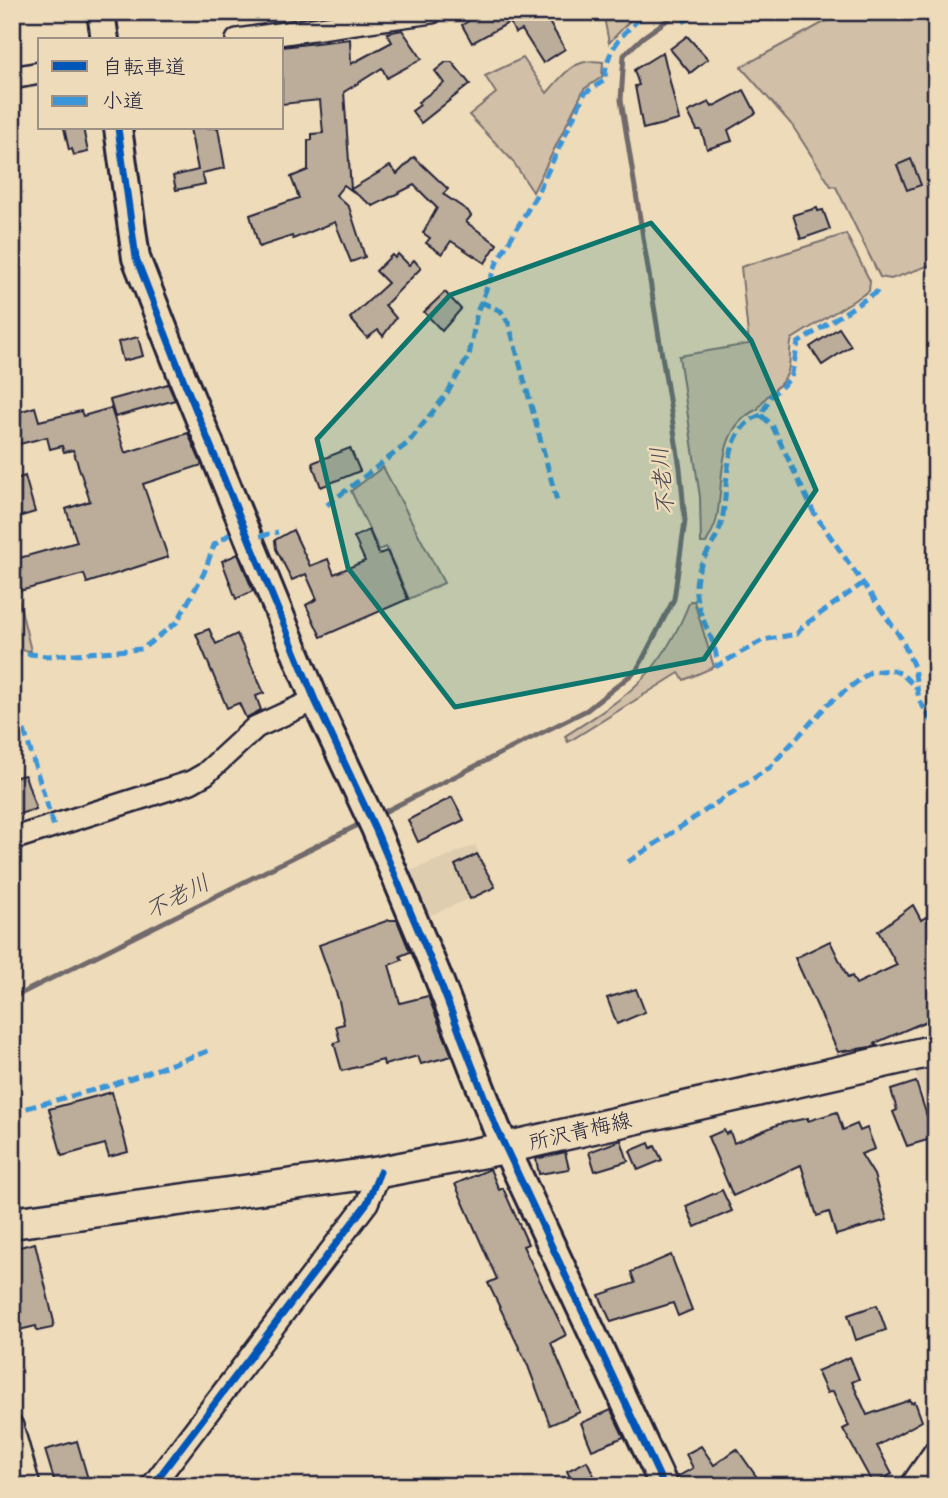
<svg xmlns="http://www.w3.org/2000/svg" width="948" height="1498" font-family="'Gochi Hand','Klee One',sans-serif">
	<rect width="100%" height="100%" fill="#eedbb9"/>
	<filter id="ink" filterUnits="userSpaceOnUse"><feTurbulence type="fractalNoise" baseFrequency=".0143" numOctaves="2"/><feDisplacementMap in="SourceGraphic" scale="14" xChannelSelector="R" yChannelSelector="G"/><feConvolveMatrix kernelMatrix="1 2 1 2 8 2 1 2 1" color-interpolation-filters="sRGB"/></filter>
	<g filter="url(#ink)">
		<!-- built -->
		<g fill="#dfcdb0">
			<path d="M 475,845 L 495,888 L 424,918 L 405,873 Z"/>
			<path d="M 936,1066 L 936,1134 L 915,1071 Z"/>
		</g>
		<!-- green -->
		<g fill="#d1c0a7" stroke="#7a7171" stroke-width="2">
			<path d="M 603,12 L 638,12 L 609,43 Z"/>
			<path d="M 843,12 L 936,12 L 936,263 L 891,279 L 880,277 L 836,187 L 831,186 L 792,125 L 741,67 Z"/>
			<path d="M 523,58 L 547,93 C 564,74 574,57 603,62 L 602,77 L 584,89 L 533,192 L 512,160 L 469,115 L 496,93 L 485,76 Z"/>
			<path d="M 846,234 L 870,281 L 869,291 L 792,339 C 788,350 792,362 787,374 C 781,389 765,393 758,409 C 716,427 724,480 717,517 C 716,526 710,535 706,543 L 701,543 L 700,497 L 679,356 L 749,344 L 741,267 Z"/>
			<path d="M 383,467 L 444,583 L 409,599 L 386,547 L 379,550 L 351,491 Z"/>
			<path d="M 18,597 L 31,651 L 12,649 L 12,599 Z"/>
			<path d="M 690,601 L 694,601 L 714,667 L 684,680 L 679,673 L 568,742 L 565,736 C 629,695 661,675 690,601 Z"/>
		</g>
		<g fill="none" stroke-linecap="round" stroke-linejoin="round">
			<!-- stream -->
			<g stroke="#716a6c" stroke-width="5">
				<path d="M 378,815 L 587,710 L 637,670 L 674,599 L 685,521 L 680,468 L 621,100 L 624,55 L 643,37 L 679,12"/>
				<path d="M 12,998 L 358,825"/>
			</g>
		</g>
		<!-- building -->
		<g fill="#bbad9a" stroke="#22223b" stroke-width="2">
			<path d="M 484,12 L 543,12 L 565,49 L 543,63 L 522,30 L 515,33 L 510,22 L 472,43 L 462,25 Z"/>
			<path d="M 402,30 L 422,59 L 387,78 L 382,68 L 344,92 L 351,189 L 390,166 L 397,174 L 414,157 L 448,189 L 443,194 L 468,211 L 471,216 L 466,222 L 497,244 L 485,263 L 451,241 L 442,254 L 426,243 L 430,238 L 423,233 L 437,208 L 414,185 L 373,206 L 344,185 L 336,195 L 349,207 L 365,257 L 351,262 L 335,222 L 293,239 L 292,236 L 259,247 L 250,215 L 299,198 L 291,177 L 308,170 L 308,140 L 312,140 L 312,134 L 323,133 L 320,100 L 282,104 L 282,47 L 350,39 L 351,64 L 392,42 L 387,33 Z"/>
			<path d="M 687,36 L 708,59 L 690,73 L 670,49 Z"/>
			<path d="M 663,52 L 679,120 L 643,129 L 635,86 L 639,85 L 634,70 Z"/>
			<path d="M 446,62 L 452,62 L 470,84 L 421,123 L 412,111 L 420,105 L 418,102 L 444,83 L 435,71 Z"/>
			<path d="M 744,90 L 756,113 L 728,130 L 732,141 L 707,149 L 701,130 L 697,130 L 688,112 L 709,102 L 712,107 Z"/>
			<path d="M 64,128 L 83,128 L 88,152 L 74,155 L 72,149 L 69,150 Z"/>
			<path d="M 190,128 L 218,128 L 225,168 L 202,173 L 205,184 L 176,190 L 173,176 L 198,170 Z"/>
			<path d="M 911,159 L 921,185 L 907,190 L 897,165 Z"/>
			<path d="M 817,208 L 818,211 L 823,210 L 830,229 L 801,239 L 793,215 Z"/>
			<path d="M 398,254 L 409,265 L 414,260 L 421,268 L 385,305 L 396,318 L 383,336 L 378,330 L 367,338 L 350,318 L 388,283 L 376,271 L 392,255 L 395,258 Z"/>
			<path d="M 445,292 L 461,309 L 442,331 L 424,312 Z"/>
			<path d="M 839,328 L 851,346 L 822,365 L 810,347 Z"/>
			<path d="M 138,337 L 143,356 L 123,361 L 118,342 Z"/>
			<path d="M 168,384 L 175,400 L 115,417 L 110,400 Z"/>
			<path d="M 35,407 L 39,421 L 81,411 L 83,416 L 111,408 L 125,453 L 188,433 L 202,465 L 143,484 L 168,557 L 87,583 L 84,574 L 12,593 L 12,560 L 77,542 L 66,509 L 90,501 L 73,450 L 64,452 L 62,446 L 50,449 L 47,437 L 12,446 L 12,414 Z"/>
			<path d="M 350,448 L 360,471 L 321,487 L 312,463 Z"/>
			<path d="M 25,476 L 35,512 L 12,519 L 12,480 Z"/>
			<path d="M 293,530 L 310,566 L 328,559 L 334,574 L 365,561 L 354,537 L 369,530 L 379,554 L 387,551 L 408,599 L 321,637 L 306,605 L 317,599 L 306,574 L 292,580 L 276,549 L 275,540 Z"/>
			<path d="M 238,554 L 253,591 L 236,599 L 222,561 Z"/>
			<path d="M 209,629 L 216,644 L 237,634 L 264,693 L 256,696 L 261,710 L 246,718 L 239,703 L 227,708 L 196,634 Z"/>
			<path d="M 25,775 L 36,809 L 12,816 L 12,778 Z"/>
			<path d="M 452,797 L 464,820 L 418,842 L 408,820 Z"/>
			<path d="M 477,854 L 495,887 L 470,899 L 455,865 Z"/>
			<path d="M 913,905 L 921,920 L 926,917 L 936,935 L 936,1017 L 875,1043 L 877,1046 L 838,1052 L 795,958 L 830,941 L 848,978 L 852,976 L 856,984 L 897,965 L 878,931 Z"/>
			<path d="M 389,920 L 397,920 L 410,952 L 400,956 L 402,960 L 389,965 L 400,1003 L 428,996 L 452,1056 L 421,1064 L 418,1056 L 384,1065 L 383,1060 L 342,1071 L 334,1043 L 340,1041 L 336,1026 L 344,1024 L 339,1001 L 319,945 Z"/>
			<path d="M 636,989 L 645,1012 L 617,1024 L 607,998 Z"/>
			<path d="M 916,1082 L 934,1138 L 907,1146 L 893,1112 L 897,1110 L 891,1090 Z"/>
			<path d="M 112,1092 L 128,1152 L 109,1157 L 105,1144 L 62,1156 L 49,1109 Z"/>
			<path d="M 837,1112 L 843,1130 L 857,1124 L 860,1131 L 867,1128 L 875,1149 L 861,1154 L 874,1175 L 887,1220 L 836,1235 L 829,1212 L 817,1216 L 801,1165 L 733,1196 L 708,1137 L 724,1130 L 726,1134 L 730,1132 L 734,1143 L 779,1124 L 808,1118 L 808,1121 Z"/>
			<path d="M 621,1140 L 628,1161 L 595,1171 L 589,1152 Z"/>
			<path d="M 649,1143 L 651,1148 L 655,1146 L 662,1160 L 638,1170 L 630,1151 Z"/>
			<path d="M 565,1152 L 569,1169 L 539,1174 L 536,1159 Z"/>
			<path d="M 490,1169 L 499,1190 L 503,1188 L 528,1244 L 523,1246 L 566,1335 L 551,1343 L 580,1412 L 550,1425 L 528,1366 L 488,1283 L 497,1279 L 455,1184 Z"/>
			<path d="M 722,1190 L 732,1211 L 695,1227 L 686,1206 Z"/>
			<path d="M 35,1243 L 54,1322 L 52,1328 L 37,1331 L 36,1326 L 15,1331 L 12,1249 Z"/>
			<path d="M 671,1255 L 692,1310 L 678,1316 L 673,1303 L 611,1322 L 599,1295 L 635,1283 L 631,1272 Z"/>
			<path d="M 877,1305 L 886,1330 L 856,1340 L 848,1315 Z"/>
			<path d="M 850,1357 L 859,1379 L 852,1382 L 867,1415 L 910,1400 L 911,1403 L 915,1402 L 922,1421 L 877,1446 L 892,1474 L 873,1484 L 843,1429 L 849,1426 L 833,1391 L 827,1393 L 817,1371 Z"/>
			<path d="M 611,1410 L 624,1437 L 592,1450 L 581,1423 Z"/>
			<path d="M 77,1441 L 90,1486 L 56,1486 L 45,1450 Z"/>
			<path d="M 701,1446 L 714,1465 L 737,1449 L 763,1486 L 679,1486 L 677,1477 L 693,1468 L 686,1454 Z"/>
			<path d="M 587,1461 L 599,1486 L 574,1486 L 567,1471 Z"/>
		</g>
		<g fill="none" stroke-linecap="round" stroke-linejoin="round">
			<defs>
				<g id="minor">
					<path d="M 237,40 L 432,12"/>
					<path d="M 12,78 L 40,73"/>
					<path d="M 12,839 L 191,782 L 205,774 L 256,727 L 315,700"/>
					<path d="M 12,1426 L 29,1486"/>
					<path d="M 152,1486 L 367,1203 L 380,1172"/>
					<path d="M 911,1486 L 936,1450"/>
				</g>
				<g id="tertiary">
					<path d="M 101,12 L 105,40"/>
					<path d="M 118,128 L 136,258 L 184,381 L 315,700 L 375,828 L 438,977 L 496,1127 L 664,1486"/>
				</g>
				<path id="secondary" d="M 12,1223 L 380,1172 L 505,1148 L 936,1050"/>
			</defs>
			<!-- minor casing -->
			<use href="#minor" stroke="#22223b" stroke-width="26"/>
			<!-- tertiary casing -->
			<use href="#tertiary" stroke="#22223b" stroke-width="32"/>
			<!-- secondary casing -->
			<use href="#secondary" stroke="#22223b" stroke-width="35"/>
			<!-- minor -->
			<use href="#minor" stroke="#eedbb9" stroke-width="21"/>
			<!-- tertiary -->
			<use href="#tertiary" stroke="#eedbb9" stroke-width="26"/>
			<!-- secondary -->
			<use href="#secondary" stroke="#eedbb9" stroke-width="30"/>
			<!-- quiet -->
			<g stroke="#3b95d9" stroke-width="5" stroke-dasharray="10 5" stroke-linecap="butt">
				<path d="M 683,22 L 700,12"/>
				<path d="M 878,291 L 798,343 L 791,378 L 771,396 L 761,415 L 772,425 L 814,513 L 901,638 L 914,667 L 919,700 L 936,727"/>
				<path d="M 481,302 L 501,311 L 509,324 L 557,501"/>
				<path d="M 761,415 C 721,429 729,488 722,520 C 716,549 694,559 696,594 C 698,619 718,641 717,666 L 763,640 L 797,634 L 803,626 L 862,584"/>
				<path d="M 327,505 L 408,443 L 446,395 L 469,356 L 477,312 L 498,260 L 537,194 L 585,93 L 605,80 C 605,48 625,32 647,12"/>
				<path d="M 260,536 L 278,532"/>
				<path d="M 12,652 L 47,656 L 142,649 L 177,622 L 204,573 L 214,545 L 234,531"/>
				<path d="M 24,730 L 54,827"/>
				<path d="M 628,862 L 769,768 L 828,704 L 870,672 L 892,670 L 902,674 L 916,688"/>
				<path d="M 12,1112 L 112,1085 L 211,1050"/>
			</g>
			<defs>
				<g id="cycleway">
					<path d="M 118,128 L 136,258 L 184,381 L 315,700 L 375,828 L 438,977 L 496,1127 L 664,1486"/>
					<path d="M 152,1486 L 367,1203 L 380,1172"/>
				</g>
			</defs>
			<!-- cycleway casing -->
			<use href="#cycleway" stroke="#eedbb9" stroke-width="11"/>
			<!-- cycleway -->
			<use href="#cycleway" stroke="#0057b8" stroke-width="7"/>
		</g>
	</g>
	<!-- marked area -->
	<path fill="#0f766e" fill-opacity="0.2" stroke="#0f766e" stroke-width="5" stroke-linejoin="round" d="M 651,223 L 751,340 L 816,490 L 704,659 L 455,707 L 348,568 L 317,439 L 450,295 Z"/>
	<g text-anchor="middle" stroke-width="5" stroke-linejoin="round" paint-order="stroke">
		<!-- street labels -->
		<g font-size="21" fill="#22223b" stroke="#eedbb9">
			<text transform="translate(580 1131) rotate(-13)" y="7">所沢青梅線</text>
		</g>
		<!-- water labels -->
		<g font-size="23" font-style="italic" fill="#4a4653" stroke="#eedbb9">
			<text transform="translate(662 481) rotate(-96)" y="8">不老川</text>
			<text transform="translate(177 896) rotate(-27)" y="8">不老川</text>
		</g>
	</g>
	<!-- margin -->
	<rect width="948" height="1498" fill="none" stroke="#eedbb9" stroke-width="42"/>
	<rect x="21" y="21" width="906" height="1456" fill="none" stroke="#22223b" stroke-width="2.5" filter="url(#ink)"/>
	<!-- legend -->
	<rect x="38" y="38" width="245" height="91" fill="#eedbb9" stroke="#9c9187" stroke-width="2"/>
	<rect x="52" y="61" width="35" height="10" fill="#0057b8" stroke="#9c9187" stroke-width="2"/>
	<text x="102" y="74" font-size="21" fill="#22223b">自転車道</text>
	<rect x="52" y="96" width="35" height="10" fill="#3b95d9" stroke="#9c9187" stroke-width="2"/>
	<text x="102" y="108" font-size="21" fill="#22223b">小道</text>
</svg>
